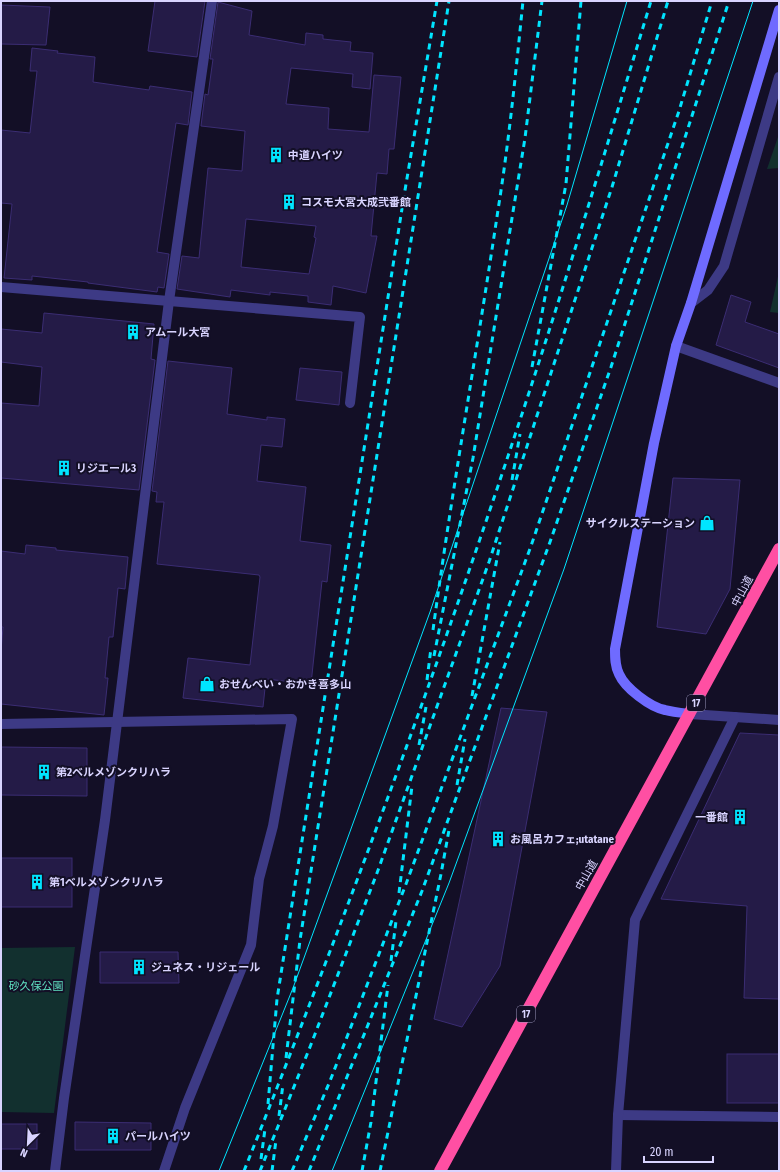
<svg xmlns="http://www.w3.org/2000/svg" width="780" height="1172" font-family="'Fira Sans Condensed','Noto Sans JP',sans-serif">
	<rect width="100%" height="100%" fill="#130f26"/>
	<!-- green -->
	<g fill="#12302f">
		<path d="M 779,134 L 779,168 L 767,169 Z"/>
		<path d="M 779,272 L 779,313 L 770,312 Z"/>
		<path d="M 75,947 L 54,1113 L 1,1112 L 1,948 Z"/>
	</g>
	<!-- building -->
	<g fill="#241b47" stroke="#3b2d73" fill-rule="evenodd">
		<path d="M 155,1 L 205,1 L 197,57 L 148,51 Z"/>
		<path d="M 218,2 L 252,11 L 249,35 L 305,45 L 306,33 L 323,35 L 323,39 L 351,42 L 350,51 L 373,53 L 370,89 L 352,87 L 353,74 L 291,68 L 286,104 L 329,108 L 328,129 L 369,132 L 374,75 L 401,77 L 394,149 L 389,149 L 387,174 L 377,173 L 371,236 L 377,236 L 366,293 L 333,286 L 331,305 L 308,302 L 308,296 L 270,292 L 270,295 L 231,290 L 230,297 L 177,289 L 182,256 L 199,258 L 208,168 L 242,171 L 245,131 L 201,126 L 205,94 L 208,95 L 213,59 L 210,59 ZM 246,219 L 316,226 L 314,237 L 316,238 L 309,274 L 241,267 Z"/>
		<path d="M 1,5 L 50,7 L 46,45 L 1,44 Z"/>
		<path d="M 32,48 L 58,51 L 57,53 L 95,57 L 93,82 L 149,90 L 150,86 L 192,92 L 188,125 L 176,123 L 157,252 L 169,254 L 164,288 L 158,287 L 157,292 L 88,283 L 88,282 L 32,276 L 32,280 L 4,278 L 12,204 L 1,203 L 1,130 L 30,133 L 37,71 L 30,71 Z"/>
		<path d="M 731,295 L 751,302 L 745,322 L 779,334 L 779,368 L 716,345 Z"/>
		<path d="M 44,313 L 154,324 L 151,359 L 155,360 L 139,490 L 1,478 L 1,403 L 39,406 L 42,367 L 1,362 L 1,329 L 42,333 Z"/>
		<path d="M 168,361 L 232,368 L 227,414 L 267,420 L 267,417 L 285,419 L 282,447 L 261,445 L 257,481 L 306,487 L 300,541 L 331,545 L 327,582 L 322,581 L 311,684 L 266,679 L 263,707 L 183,698 L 188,658 L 250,665 L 260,577 L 259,575 L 157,564 L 164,502 L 156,502 L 157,492 L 152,491 Z"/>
		<path d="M 300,368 L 342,372 L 339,405 L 296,400 Z"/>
		<path d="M 673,478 L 740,480 L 730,589 L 706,634 L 657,627 Z"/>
		<path d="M 26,545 L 56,548 L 56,550 L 128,557 L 125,589 L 118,588 L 113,637 L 109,637 L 105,678 L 108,678 L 104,715 L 1,704 L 1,651 L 3,627 L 1,627 L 1,551 L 25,554 Z"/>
		<path d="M 501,708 L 547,712 L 500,966 L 462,1027 L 434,1019 Z"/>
		<path d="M 740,733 L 779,735 L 779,999 L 744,998 L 747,906 L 661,899 Z"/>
		<path d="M 1,747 L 87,748 L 87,796 L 1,795 Z"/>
		<rect x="1" y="858" width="71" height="49"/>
		<path d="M 100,952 L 178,952 L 179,983 L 100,983 Z"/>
		<rect x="727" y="1054" width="52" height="49"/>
		<path d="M 75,1122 L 151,1123 L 151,1150 L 75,1150 Z"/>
		<rect x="1" y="1124" width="36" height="25"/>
	</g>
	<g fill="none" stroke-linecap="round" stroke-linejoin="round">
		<!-- street -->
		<g stroke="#3d3a85" stroke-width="10">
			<path d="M 1,287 L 360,317 L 350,403"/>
			<path d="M 691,303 L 708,290 L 724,266 L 779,77"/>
			<path d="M 676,346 L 779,383"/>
			<path d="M 690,714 L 779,720"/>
			<path d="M 1,724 L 292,719 L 273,826 L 259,879 L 251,945 L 185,1108 L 164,1171"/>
			<path d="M 618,1115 L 779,1117"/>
			<path d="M 55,1171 L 64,1098 L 105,820 L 169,301 L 212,1"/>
			<path d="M 616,1171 L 618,1115 L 635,920 L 735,717"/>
		</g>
		<!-- secondary -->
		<path stroke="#6f6bff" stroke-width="10" d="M 690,714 C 682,713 673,712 665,710 C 650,707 625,688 619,674 C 615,666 615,658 615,649 L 654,443 L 676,346 L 691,303 L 779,10"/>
		<!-- highway -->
		<path stroke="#ff4fa3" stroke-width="12" d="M 440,1171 L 779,549"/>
		<!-- tram -->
		<g stroke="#00e5ff" stroke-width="1">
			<path d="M 219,1171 L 293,988 L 430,612 L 567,205 L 627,1"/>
			<path d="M 332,1171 L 449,883 L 564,569 L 753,1"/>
		</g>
		<!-- rail -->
		<g stroke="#00e5ff" stroke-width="3" stroke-dasharray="6 5" stroke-linecap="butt">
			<path d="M 532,367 L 566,184 L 581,1"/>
			<path d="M 512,480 L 520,434"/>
			<path d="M 433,630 C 452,490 477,351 498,210 C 509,141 516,71 523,1"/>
			<path d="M 434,656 L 473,458 L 525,138 L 542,1"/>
			<path d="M 427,680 L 431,648"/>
			<path d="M 472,696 L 500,542"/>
			<path d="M 419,745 L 426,707"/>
			<path d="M 457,785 L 465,739"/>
			<path d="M 399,893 L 412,786"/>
			<path d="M 391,961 L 396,921"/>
			<path d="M 286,1058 L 300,940 L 449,1"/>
			<path d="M 268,1104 L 277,999 L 404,196 L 437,1"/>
			<path d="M 279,1116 L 283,1084"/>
			<path d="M 261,1159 L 265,1129"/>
			<path d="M 244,1171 C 341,928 433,683 515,435 C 563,291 607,146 651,1"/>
			<path d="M 260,1171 L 310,1047 L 377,873 L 489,562 L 612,187 L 668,1"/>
			<path d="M 272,1171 L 276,1140"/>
			<path d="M 292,1171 L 330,1081 L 406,884 L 531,546 L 679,111 L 712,1"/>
			<path d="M 309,1171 L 422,891 L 550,542 L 611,367 L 729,1"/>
			<path d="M 362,1171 L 371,1122 L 388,985"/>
			<path d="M 380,1171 L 441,874 L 449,830"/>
		</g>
	</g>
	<!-- icons -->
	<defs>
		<symbol id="building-bare" viewBox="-9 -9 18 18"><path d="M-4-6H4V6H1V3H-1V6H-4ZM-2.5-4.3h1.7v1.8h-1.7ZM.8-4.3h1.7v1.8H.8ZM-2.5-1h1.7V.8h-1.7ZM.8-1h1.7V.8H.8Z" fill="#00e5ff" stroke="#130f26" stroke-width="2.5" paint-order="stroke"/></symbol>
		<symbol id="shop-bare" viewBox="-9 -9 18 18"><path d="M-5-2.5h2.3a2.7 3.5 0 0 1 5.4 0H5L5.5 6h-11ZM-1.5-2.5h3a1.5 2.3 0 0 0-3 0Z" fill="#00e5ff" stroke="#130f26" stroke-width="2.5" paint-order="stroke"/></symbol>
	</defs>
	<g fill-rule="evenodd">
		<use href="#building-bare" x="265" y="144" width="22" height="22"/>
		<use href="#building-bare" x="278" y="191" width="22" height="22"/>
		<use href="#building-bare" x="122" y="321" width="22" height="22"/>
		<use href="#building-bare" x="53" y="457" width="22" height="22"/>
		<use href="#shop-bare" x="696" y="512" width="22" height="22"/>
		<use href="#shop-bare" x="196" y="673" width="22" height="22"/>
		<use href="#building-bare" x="33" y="761" width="22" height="22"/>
		<use href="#building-bare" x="729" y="806" width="22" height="22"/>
		<use href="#building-bare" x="487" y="828" width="22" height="22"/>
		<use href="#building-bare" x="26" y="871" width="22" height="22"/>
		<use href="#building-bare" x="128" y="956" width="22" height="22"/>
		<use href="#building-bare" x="102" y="1125" width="22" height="22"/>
	</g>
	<g text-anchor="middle" stroke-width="4" stroke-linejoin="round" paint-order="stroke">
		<!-- shield labels -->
		<g fill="#130f26" stroke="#9e99be" stroke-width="1">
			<rect x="687" y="695" width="18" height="16" rx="3"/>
			<rect x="517" y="1006" width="18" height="16" rx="3"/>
		</g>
		<g font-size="10" font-weight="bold" fill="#d9d4ff">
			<text x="696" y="707">17</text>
			<text x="526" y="1018">17</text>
		</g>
		<!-- poi labels -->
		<g font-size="11" font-weight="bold" fill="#d9d4ff" stroke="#130f26" text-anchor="start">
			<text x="288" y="159">中道ハイツ</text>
			<text x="301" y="206">コスモ大宮大成弐番館</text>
			<text x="145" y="336">アムール大宮</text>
			<text x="76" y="472">リジエール3</text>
			<text x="695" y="527" text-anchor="end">サイクルステーション</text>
			<text x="219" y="688">おせんべい・おかき喜多山</text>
			<text x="56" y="776">第2ベルメゾンクリハラ</text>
			<text x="728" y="821" text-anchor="end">一番館</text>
			<text x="510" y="843">お風呂カフェ;utatane</text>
			<text x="49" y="886">第1ベルメゾンクリハラ</text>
			<text x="151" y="971">ジュネス・リジェール</text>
			<text x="125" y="1140">パールハイツ</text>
		</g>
		<!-- street labels -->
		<g font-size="11" fill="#d9d4ff" stroke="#130f26">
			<text transform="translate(742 591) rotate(-62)" y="4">中山道</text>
			<text transform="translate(586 875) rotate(-61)" y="4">中山道</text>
		</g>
		<!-- park labels -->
		<g font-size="11" fill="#5fe0c0" stroke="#130f26">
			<text x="36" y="990">砂久保公園</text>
		</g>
	</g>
	<!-- border -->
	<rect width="780" height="1172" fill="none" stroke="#d9d4ff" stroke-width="4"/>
	<!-- north arrow -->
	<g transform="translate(28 1144) rotate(204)" stroke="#130f26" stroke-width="3" paint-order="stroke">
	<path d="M0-3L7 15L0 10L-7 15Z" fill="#d9d4ff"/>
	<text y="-6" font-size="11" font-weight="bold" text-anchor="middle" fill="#d9d4ff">N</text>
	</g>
	<!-- scale -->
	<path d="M644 1156v6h69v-6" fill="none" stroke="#d9d4ff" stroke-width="2"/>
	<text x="650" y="1156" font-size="12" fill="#d9d4ff" stroke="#130f26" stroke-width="3" paint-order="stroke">20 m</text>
</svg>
